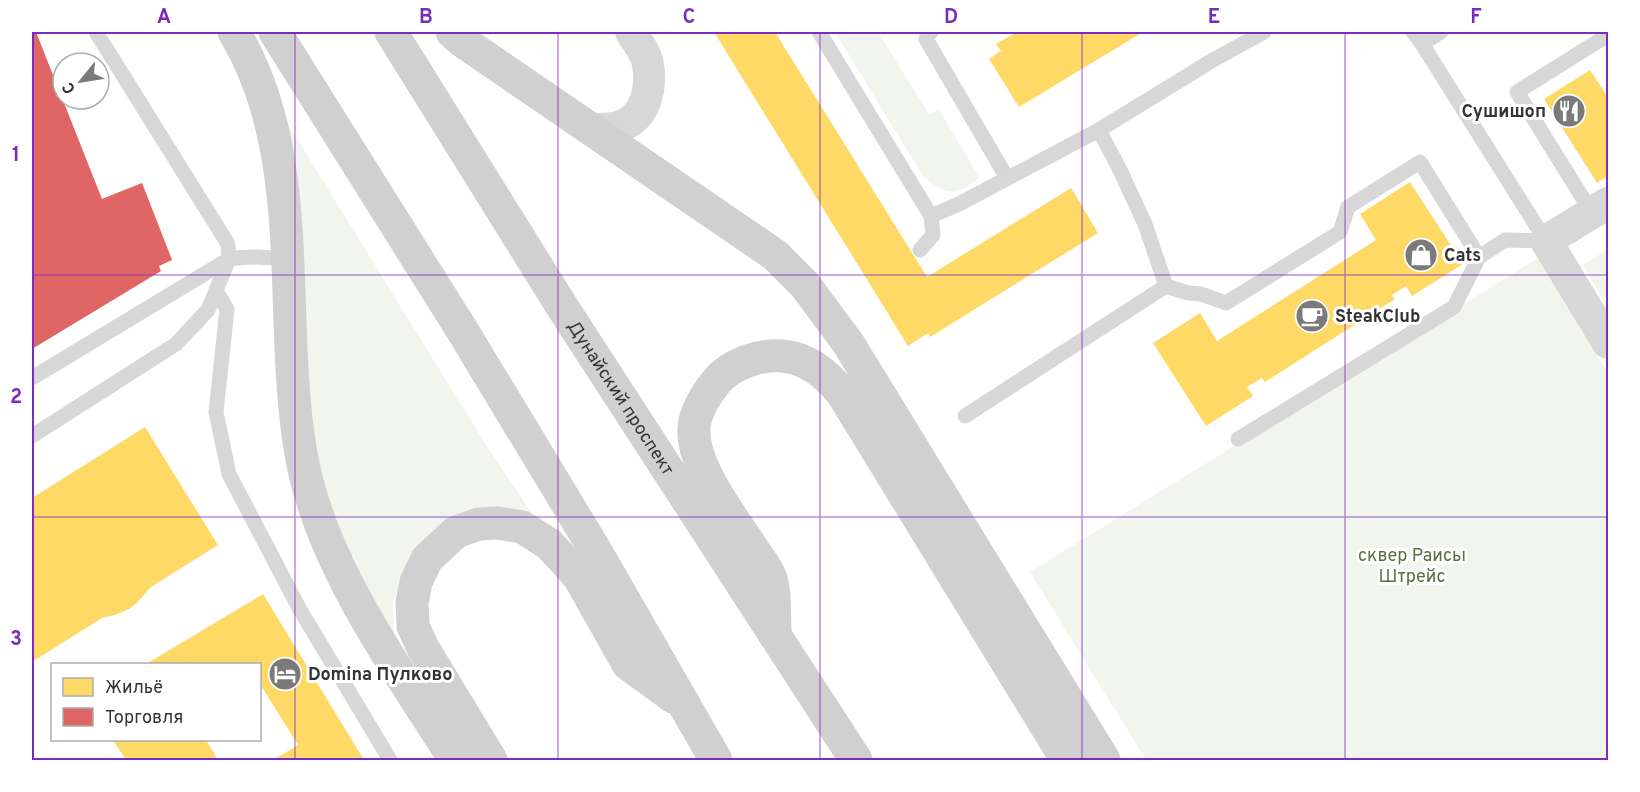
<svg xmlns="http://www.w3.org/2000/svg" width="1640" height="792" font-family="Overpass,sans-serif">
	<rect width="100%" height="100%" fill="#fff"/>
	<!-- green -->
	<g fill="#f1f5ed">
		<path d="M 835,32 L 878,32 L 929,114 L 939,110 L 979,177 C 976,182 972,183 967,186 C 950,197 937,189 923,176 Z"/>
		<path d="M 283,116 L 486,445 L 535,518 L 407,567 L 393,602 L 394,635 L 346,555 L 314,455 Z"/>
		<path d="M 1608,249 L 1608,307 L 1583,265 Z"/>
		<path d="M 1538,258 L 1608,373 L 1608,757 L 1602,760 L 1146,760 L 1030,572 Z"/>
	</g>
	<!-- homes -->
	<g fill="#ffd966">
		<path d="M 714,32 L 775,32 L 927,277 L 1071,188 L 1098,233 L 930,337 L 928,333 L 908,346 Z"/>
		<path d="M 1017,32 L 1143,32 L 1019,107 L 989,59 L 1001,51 L 996,44 Z"/>
		<path d="M 1590,70 L 1608,97 L 1608,176 L 1597,183 L 1544,99 Z"/>
		<path d="M 1410,182 L 1463,264 L 1412,296 L 1406,286 L 1392,295 L 1395,299 L 1265,382 L 1262,378 L 1247,387 L 1253,396 L 1206,426 L 1153,343 L 1200,313 L 1217,341 L 1376,240 L 1360,214 Z"/>
		<path d="M 142,183 L 172,260 L 32,316 L 32,227 Z"/>
		<path d="M 145,427 L 218,545 L 151,587 L 137,603 L 129,609 L 115,615 L 102,618 L 32,662 L 32,498 Z"/>
		<path d="M 263,594 L 302,658 L 364,760 L 273,760 L 298,745 L 260,684 L 260,664 L 146,664 Z"/>
		<path d="M 113,740 L 206,740 L 218,760 L 126,760 Z"/>
	</g>
	<!-- shops -->
	<path fill="#e06666" d="M 32,32 L 36,32 L 102,199 L 142,183 L 172,260 L 159,266 L 161,271 L 32,349 Z"/>
	<g fill="none" stroke-linecap="round" stroke-linejoin="round">
		<!-- service -->
		<g stroke="#d7d7d7" stroke-width="15">
			<path d="M 819,32 L 931,216"/>
			<path d="M 931,32 L 926,39 L 1007,178"/>
			<path d="M 1413,32 L 1422,44 L 1441,32"/>
			<path d="M 1425,32 L 1422,44 L 1546,241"/>
			<path d="M 1099,130 L 1213,60 L 1264,32"/>
			<path d="M 1592,213 L 1517,92 L 1608,35"/>
			<path d="M 920,250 L 933,235 L 931,216 L 959,204 L 1099,130 L 1120,170 L 1145,224 L 1166,286"/>
			<path d="M 1166,286 L 1188,293 L 1201,294 L 1226,303 L 1340,232 L 1348,207 L 1420,162 L 1479,257"/>
			<path d="M 216,291 L 227,309 L 216,412 L 229,474 L 299,608 L 390,760"/>
			<path d="M 32,378 L 229,259 C 249,256 266,256 286,260"/>
			<path d="M 965,416 L 1166,286"/>
			<path d="M 32,436 L 176,344 L 208,310 L 229,259 L 228,244 L 96,32"/>
			<path d="M 1238,439 L 1454,307 L 1479,257 L 1505,240 L 1546,241"/>
		</g>
		<!-- minor -->
		<g stroke="#d7d7d7" stroke-width="32">
			<path d="M 590,129 C 599,129 609,129 618,127 C 647,119 653,85 647,60 C 644,50 636,40 631,32"/>
			<path d="M 1608,203 L 1546,241 L 1608,343"/>
		</g>
		<!-- secondary -->
		<g stroke="#d0d0d0" stroke-width="33">
			<path d="M 234,32 C 309,156 277,316 301,454 C 320,565 397,667 455,760"/>
			<path d="M 275,32 L 462,330 L 594,548 L 716,760"/>
			<path id="s1" d="M 391,32 L 561,305 L 856,760"/>
			<path d="M 452,32 L 462,41 L 775,255 L 805,285 L 848,343 L 1104,760"/>
			<path d="M 775,629 C 774,614 776,594 771,579 C 768,569 758,557 752,548 C 732,516 683,456 696,417 C 700,404 708,392 716,382 C 731,364 759,354 782,356 C 808,358 826,374 842,393 L 1067,760"/>
			<path d="M 491,760 L 423,648 L 413,626 L 412,603 L 416,582 L 427,559 L 456,532 L 479,524 L 498,523 L 522,527 L 549,544 L 579,577 L 628,664 L 673,697"/>
		</g>
	</g>
	<!-- grid -->
	<path fill="none" stroke="#7b2cbf" stroke-width="1.5" stroke-opacity="0.55" d="M 295,32 L 295,760M 558,32 L 558,760M 820,32 L 820,760M 1082,32 L 1082,760M 1345,32 L 1345,760M 32,275 L 1608,275M 32,517 L 1608,517"/>
	<!-- icons -->
	<defs>
		<symbol id="restaurant-disc" viewBox="-11 -11 22 22"><circle r="9.5" fill="#7a7a7a" stroke="#fff"/><path d="M-5-6h1v4h1v-4h1v4h1v-4h1v5L-1.5 .5V6h-2V.5L-5-1ZM5-6V6H3V1.5H1.5Q1.5-4 5-6Z" fill="#fff"/></symbol>
		<symbol id="shop-disc" viewBox="-11 -11 22 22"><circle r="9.5" fill="#7a7a7a" stroke="#fff"/><path d="M-5-2.5h2.3a2.7 3.5 0 0 1 5.4 0H5L5.5 6h-11ZM-1.5-2.5h3a1.5 2.3 0 0 0-3 0Z" fill="#fff"/></symbol>
		<symbol id="cafe-disc" viewBox="-11 -11 22 22"><circle r="9.5" fill="#7a7a7a" stroke="#fff"/><path d="M-5.5-4.5H6V0H3Q3 3.5 0 3.5H-2.5Q-5.5 3.5-5.5 0ZM3-3.2v2h1.7v-2ZM-6 4.5H4V6H-6Z" fill="#fff"/></symbol>
		<symbol id="hotel-disc" viewBox="-11 -11 22 22"><circle r="9.5" fill="#7a7a7a" stroke="#fff"/><path d="M-6-4.5h1.5V1H6V5H4.5V3h-9V5H-6ZM-4 0a1.8 1.8 0 1 1 3.6 0ZM.5 0V-2.5h3Q6-2.5 6 0Z" fill="#fff"/></symbol>
	</defs>
	<g fill-rule="evenodd">
		<use href="#restaurant-disc" x="1550" y="92" width="38" height="38"/>
		<use href="#shop-disc" x="1402" y="236" width="38" height="38"/>
		<use href="#cafe-disc" x="1293" y="297" width="38" height="38"/>
		<use href="#hotel-disc" x="266" y="655" width="38" height="38"/>
	</g>
	<g text-anchor="middle" stroke-width="6" stroke-linejoin="round" paint-order="stroke">
		<!-- poi labels -->
		<g font-size="18" font-weight="bold" fill="#333" stroke="#fff" text-anchor="start">
			<text x="1546" y="117" text-anchor="end">Сушишоп</text>
			<text x="1444" y="261">Cats</text>
			<text x="1335" y="322">SteakClub</text>
			<text x="308" y="680">Domina Пулково</text>
		</g>
		<!-- street labels -->
		<g font-size="18" fill="#333" stroke="#fff">
			<text dy="6" stroke="none"><textPath href="#s1" startOffset="432">Дунайский проспект</textPath></text>
		</g>
		<!-- park labels -->
		<g font-size="18" fill="#56703f" stroke="#fff">
			<text x="1412" y="561">сквер Раисы<tspan x="1412" dy="21">Штрейс</tspan></text>
		</g>
	</g>
	<!-- border -->
	<rect width="1640" height="792" fill="none" stroke="#ffffff" stroke-width="66"/>
	<!-- legend -->
	<rect x="51" y="663" width="210" height="78" fill="#ffffff" stroke="#adadad" stroke-width="1.5"/>
	<rect x="63" y="678" width="30" height="18" fill="#ffd966" stroke="#adadad" stroke-width="1.5"/>
	<text x="105" y="693" font-size="18" fill="#333333">Жильё</text>
	<rect x="63" y="708" width="30" height="18" fill="#e06666" stroke="#adadad" stroke-width="1.5"/>
	<text x="105" y="723" font-size="18" fill="#333333">Торговля</text>
	<!-- north arrow -->
	<g transform="translate(81 81) rotate(240)"><circle r="28" fill="#ffffff" stroke="#adadad" stroke-width="1.5"/>
	<path d="M0-4.5L10 22L0 15L-10 22Z" fill="#7a7a7a"/>
	<text y="-9" font-size="16" font-weight="bold" text-anchor="middle" fill="#333333">С</text>
	</g>
	<rect x="33" y="33" width="1574" height="726" fill="none" stroke="#7b2cbf" stroke-width="2"/>
	<g font-size="20" text-anchor="middle" font-weight="bold" fill="#7b2cbf">
		<text x="164" y="23">A</text>
		<text x="426" y="23">B</text>
		<text x="689" y="23">C</text>
		<text x="951" y="23">D</text>
		<text x="1214" y="23">E</text>
		<text x="1476" y="23">F</text>
		<text x="16" y="161">1</text>
		<text x="16" y="403">2</text>
		<text x="16" y="645">3</text>
	</g>
</svg>
